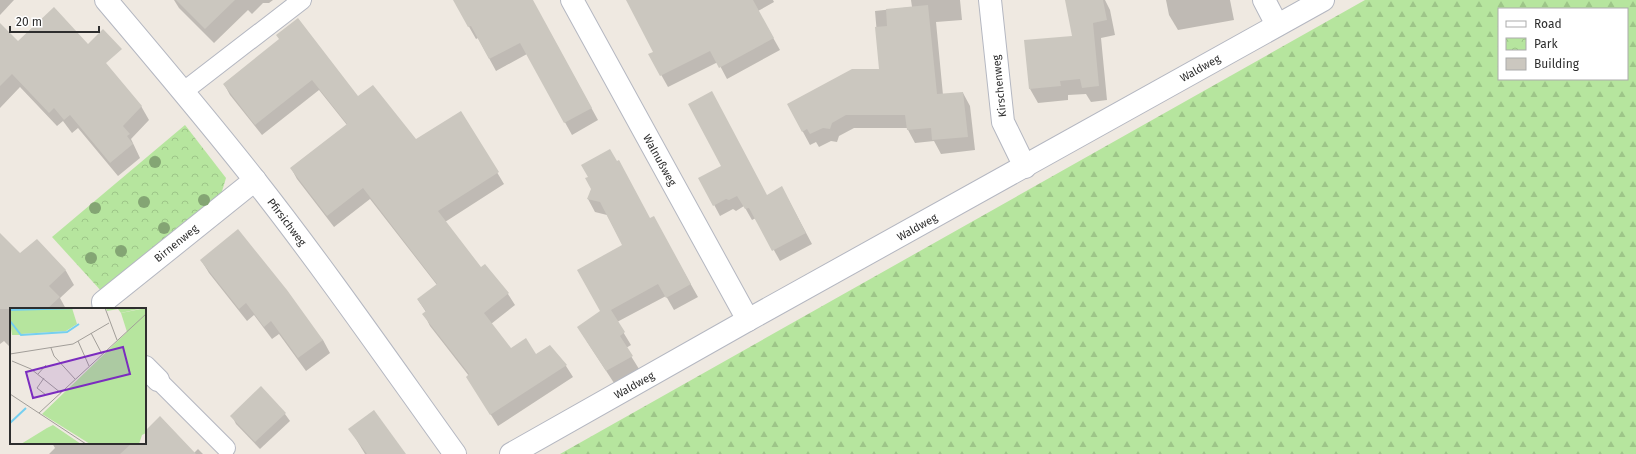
<svg xmlns="http://www.w3.org/2000/svg" width="1636" height="454" font-family="'Fira Sans',sans-serif">
	<defs>
		<pattern id="forest-firs" width="22" height="20" patternUnits="userSpaceOnUse"><rect width="22" height="20" fill="#b6e59e"/><path d="M5 1l3.5 6h-7zM16 11l3.5 6h-7z" fill="#9dc588"/></pattern>
		<pattern id="park-crowns" width="20" height="18" patternUnits="userSpaceOnUse"><rect width="20" height="18" fill="#b6e59e"/><path d="M2 6a3 3 0 1 1 6 0M12 15a3 3 0 1 1 6 0" fill="none" stroke="#9dc588"/></pattern>
	</defs>
	<rect width="100%" height="100%" fill="#efe9e1"/>
	<!-- forest -->
	<path fill="url(#forest-firs)" fill-rule="evenodd" d="M 1365,0 L 1636,0 L 1636,454 L 560,454 ZM 1499,9 L 1627,9 L 1627,79 L 1499,79 Z"/>
	<!-- park -->
	<path fill="url(#park-crowns)" d="M 185,125 L 226,178 L 220,198 L 103,293 L 52,237 Z"/>
	<!-- shadow -->
	<g fill="#0003">
		<path d="M 0,0 L 14,0 L 0,15 Z"/>
		<path d="M 174,0 L 273,0 L 269,3 L 263,3 L 252,14 L 248,10 L 214,43 L 179,8 Z"/>
		<path d="M 459,0 L 532,0 L 598,120 L 572,135 L 527,54 L 496,71 L 478,38 L 476,39 L 456,4 Z"/>
		<path d="M 627,0 L 773,0 L 774,2 L 758,11 L 780,50 L 727,79 L 718,62 L 668,87 L 650,55 L 655,52 Z"/>
		<path d="M 911,0 L 960,0 L 962,20 L 936,22 L 943,95 L 963,93 L 970,106 L 975,150 L 941,154 L 934,141 L 915,143 L 907,128 L 854,128 L 839,136 L 837,142 L 831,141 L 819,147 L 816,142 L 810,145 L 788,104 L 880,70 L 875,11 L 912,7 Z"/>
		<path d="M 1066,0 L 1105,0 L 1110,10 L 1115,35 L 1101,38 L 1107,100 L 1091,102 L 1086,94 L 1068,95 L 1068,100 L 1038,103 L 1030,89 L 1073,37 Z"/>
		<path d="M 1166,0 L 1230,0 L 1234,20 L 1178,30 L 1169,15 Z"/>
		<path d="M 0,25 L 18,42 L 141,106 L 149,120 L 131,139 L 140,158 L 118,176 L 78,128 L 72,133 L 63,121 L 57,126 L 20,87 L 0,108 Z"/>
		<path d="M 280,40 L 415,141 L 461,112 L 504,184 L 445,222 L 481,268 L 485,265 L 508,294 L 515,305 L 491,324 L 510,349 L 536,355 L 550,346 L 566,366 L 573,377 L 498,426 L 474,388 L 469,376 L 430,326 L 424,314 L 426,312 L 418,300 L 437,285 L 370,199 L 334,227 L 297,179 L 291,168 L 347,125 L 319,90 L 262,135 L 230,95 L 224,84 Z"/>
		<path d="M 700,178 L 767,196 L 788,199 L 812,244 L 780,261 L 756,218 L 752,220 L 744,206 L 736,211 L 733,209 L 720,216 Z"/>
		<path d="M 592,188 L 650,219 L 660,230 L 698,297 L 674,310 L 666,296 L 617,322 L 631,345 L 626,348 L 639,369 L 614,383 L 586,340 L 602,312 L 623,245 L 607,215 L 595,212 L 588,199 Z"/>
		<path d="M 0,234 L 20,255 L 37,241 L 66,271 L 74,285 L 60,298 L 66,309 L 11,309 L 11,348 L 4,341 L 0,344 Z"/>
		<path d="M 201,260 L 323,340 L 330,353 L 306,371 L 279,334 L 272,339 L 254,315 L 247,321 L 209,273 Z"/>
		<path d="M 285,414 L 290,421 L 260,449 L 236,424 L 232,416 Z"/>
		<path d="M 350,429 L 405,454 L 365,454 Z"/>
		<path d="M 145,430 L 194,453 L 198,449 L 203,454 L 49,454 L 55,448 L 52,443 L 145,443 Z"/>
	</g>
	<!-- building -->
	<g fill="#cbc7bf">
		<path d="M 176,0 L 235,0 L 205,29 Z"/>
		<path d="M 453,0 L 533,0 L 592,108 L 564,123 L 520,43 L 489,59 L 471,26 L 468,27 Z"/>
		<path d="M 626,0 L 753,0 L 774,38 L 719,68 L 710,51 L 660,76 L 648,54 L 653,52 Z"/>
		<path d="M 1065,0 L 1103,0 L 1107,20 L 1093,23 L 1099,86 L 1082,88 L 1080,79 L 1060,81 L 1061,86 L 1029,89 L 1024,40 L 1072,36 Z"/>
		<path d="M 928,5 L 937,94 L 963,92 L 968,137 L 932,140 L 931,128 L 907,130 L 905,115 L 846,115 L 832,123 L 830,129 L 823,128 L 810,134 L 807,129 L 802,132 L 787,104 L 852,69 L 879,69 L 875,27 L 887,26 L 886,9 Z"/>
		<path d="M 54,7 L 88,44 L 103,29 L 122,49 L 106,63 L 142,106 L 123,126 L 130,134 L 127,136 L 133,144 L 110,163 L 70,115 L 64,120 L 54,108 L 49,113 L 12,74 L 0,86 L 0,23 L 18,41 Z"/>
		<path d="M 298,18 L 358,96 L 373,85 L 416,139 L 461,111 L 499,172 L 438,211 L 481,267 L 485,264 L 509,293 L 484,313 L 511,348 L 526,338 L 536,354 L 550,345 L 567,365 L 490,415 L 466,377 L 469,374 L 422,314 L 426,311 L 417,299 L 437,284 L 363,188 L 327,216 L 290,168 L 347,124 L 312,80 L 255,125 L 223,84 L 279,39 L 276,35 Z"/>
		<path d="M 712,91 L 767,195 L 782,186 L 806,233 L 772,251 L 749,208 L 745,209 L 737,196 L 729,200 L 726,199 L 713,206 L 698,178 L 721,166 L 688,104 Z"/>
		<path d="M 610,149 L 617,161 L 619,160 L 650,218 L 654,216 L 691,284 L 666,298 L 658,284 L 611,310 L 625,332 L 620,336 L 633,356 L 606,371 L 577,327 L 600,311 L 577,270 L 622,245 L 600,202 L 587,199 L 591,189 L 585,178 L 588,177 L 581,165 Z"/>
		<path d="M 238,229 L 287,290 L 323,340 L 298,358 L 271,321 L 264,327 L 246,303 L 239,309 L 200,260 Z"/>
		<path d="M 0,233 L 20,253 L 37,239 L 66,270 L 49,286 L 60,297 L 47,309 L 0,309 Z"/>
		<path d="M 261,386 L 286,413 L 255,442 L 230,416 Z"/>
		<path d="M 374,410 L 406,454 L 367,454 L 348,429 Z"/>
		<path d="M 160,416 L 196,454 L 120,454 L 132,443 L 145,443 L 145,431 Z"/>
	</g>
	<g fill="none" stroke-linecap="round" stroke-linejoin="round">
		<defs>
			<g id="lane">
				<path d="M 184,91 L 302,0"/>
				<path d="M 158,380 L 226,448"/>
			</g>
			<g id="street">
				<path d="M 106,0 C 156,59 206,118 254,179 C 324,268 389,362 455,454"/>
				<path d="M 572,0 L 748,320"/>
				<path d="M 990,0 L 1003,122 L 1025,167"/>
				<path d="M 1264,0 L 1277,25"/>
				<path d="M 104,309 L 103,302 L 255,180"/>
				<path d="M 145,367 L 158,380"/>
				<path d="M 511,454 L 748,320 L 1323,0"/>
			</g>
		</defs>
		<!-- lane casing -->
		<use href="#lane" stroke="#b4b7c1" stroke-width="20"/>
		<!-- street casing -->
		<use href="#street" stroke="#b4b7c1" stroke-width="24"/>
		<!-- lane -->
		<use href="#lane" stroke="#fff" stroke-width="18"/>
		<!-- street -->
		<use href="#street" stroke="#fff" stroke-width="22"/>
	</g>
	<!-- trees -->
	<g fill="#84a574">
		<circle cx="155" cy="162" r="6"/>
		<circle cx="204" cy="200" r="6"/>
		<circle cx="144" cy="202" r="6"/>
		<circle cx="95" cy="208" r="6"/>
		<circle cx="164" cy="228" r="6"/>
		<circle cx="121" cy="251" r="6"/>
		<circle cx="91" cy="258" r="6"/>
	</g>
	<g text-anchor="middle" stroke-width="4" stroke-linejoin="round" paint-order="stroke">
		<!-- street labels -->
		<g font-size="11" fill="#2e2e2e" stroke="#fff">
			<text transform="translate(1200 68) rotate(-29)" y="4">Waldweg</text>
			<text transform="translate(999 86) rotate(-96)" y="4">Kirschenweg</text>
			<text transform="translate(660 160) rotate(61)" y="4">Walnußweg</text>
			<text transform="translate(287 222) rotate(53)" y="4">Pfirsichweg</text>
			<text transform="translate(917 227) rotate(-29)" y="4">Waldweg</text>
			<text transform="translate(176 243) rotate(-39)" y="4">Birnenweg</text>
			<text transform="translate(634 385) rotate(-29)" y="4">Waldweg</text>
		</g>
	</g>
	<!-- overview -->
	<g transform="translate(10 308)">
		<rect width="136" height="136" fill="#efe9e1"/>
		<path d="M 62,0 L 67,16 L 56,23 L 11,26 L 0,13 L 0,2 ZM 96,0 L 133,0 L 111,5 L 108,1 L 97,3 Z" fill="#b6e59e"/>
		<path d="M 136,0 L 136,125 L 132,127 L 129,136 L 80,136 L 32,106 L 117,24 L 111,5 ZM 0,13 L 1,13 L 12,27 L 2,27 ZM 43,117 L 71,136 L 11,136 L 37,120 Z" fill="#b6e59e"/>
		<path fill="none" stroke="#75cff0" stroke-width="2" d="M 0,2 L 66,0M 0,13 L 11,27 L 57,24 L 69,16M 0,115 L 16,100"/>
		<path fill="none" stroke="#a29e99" stroke-width="1" d="M 95,0 L 107,32M 81,25 L 92,46M 68,33 L 79,58M 41,40 L 44,48 L 65,71M 0,46 L 63,36 L 99,15M 2,53 L 21,61 L 51,85M 28,66 L 36,57M 34,70 L 27,80 L 36,87M 0,86 L 76,136M 29,105 L 136,6"/>
		<path fill="#7b2cbf" fill-opacity="0.15" stroke="#7b2cbf" stroke-width="2" d="M 113,39 L 120,66 L 23,90 L 16,64 Z"/>
		<rect width="136" height="136" fill="none" stroke="#2e2e2e" stroke-width="2"/>
	</g>
	<!-- legend -->
	<rect x="1498" y="8" width="130" height="72" fill="#ffffff" stroke="#ababab"/>
	<rect x="1506" y="21" width="20" height="6" fill="#ffffff" stroke="#ababab"/>
	<text x="1534" y="28" font-size="12" fill="#2e2e2e">Road</text>
	<rect x="1506" y="38" width="20" height="12" fill="url(#park-crowns)" stroke="#ababab"/>
	<text x="1534" y="48" font-size="12" fill="#2e2e2e">Park</text>
	<rect x="1506" y="58" width="20" height="12" fill="#cbc7bf" stroke="#ababab"/>
	<text x="1534" y="68" font-size="12" fill="#2e2e2e">Building</text>
	<!-- scale -->
	<path d="M10 26v6h89v-6" fill="none" stroke="#2e2e2e" stroke-width="2"/>
	<text x="16" y="26" font-size="12" fill="#2e2e2e" stroke="#ffffff" stroke-width="3" paint-order="stroke">20 m</text>
</svg>
